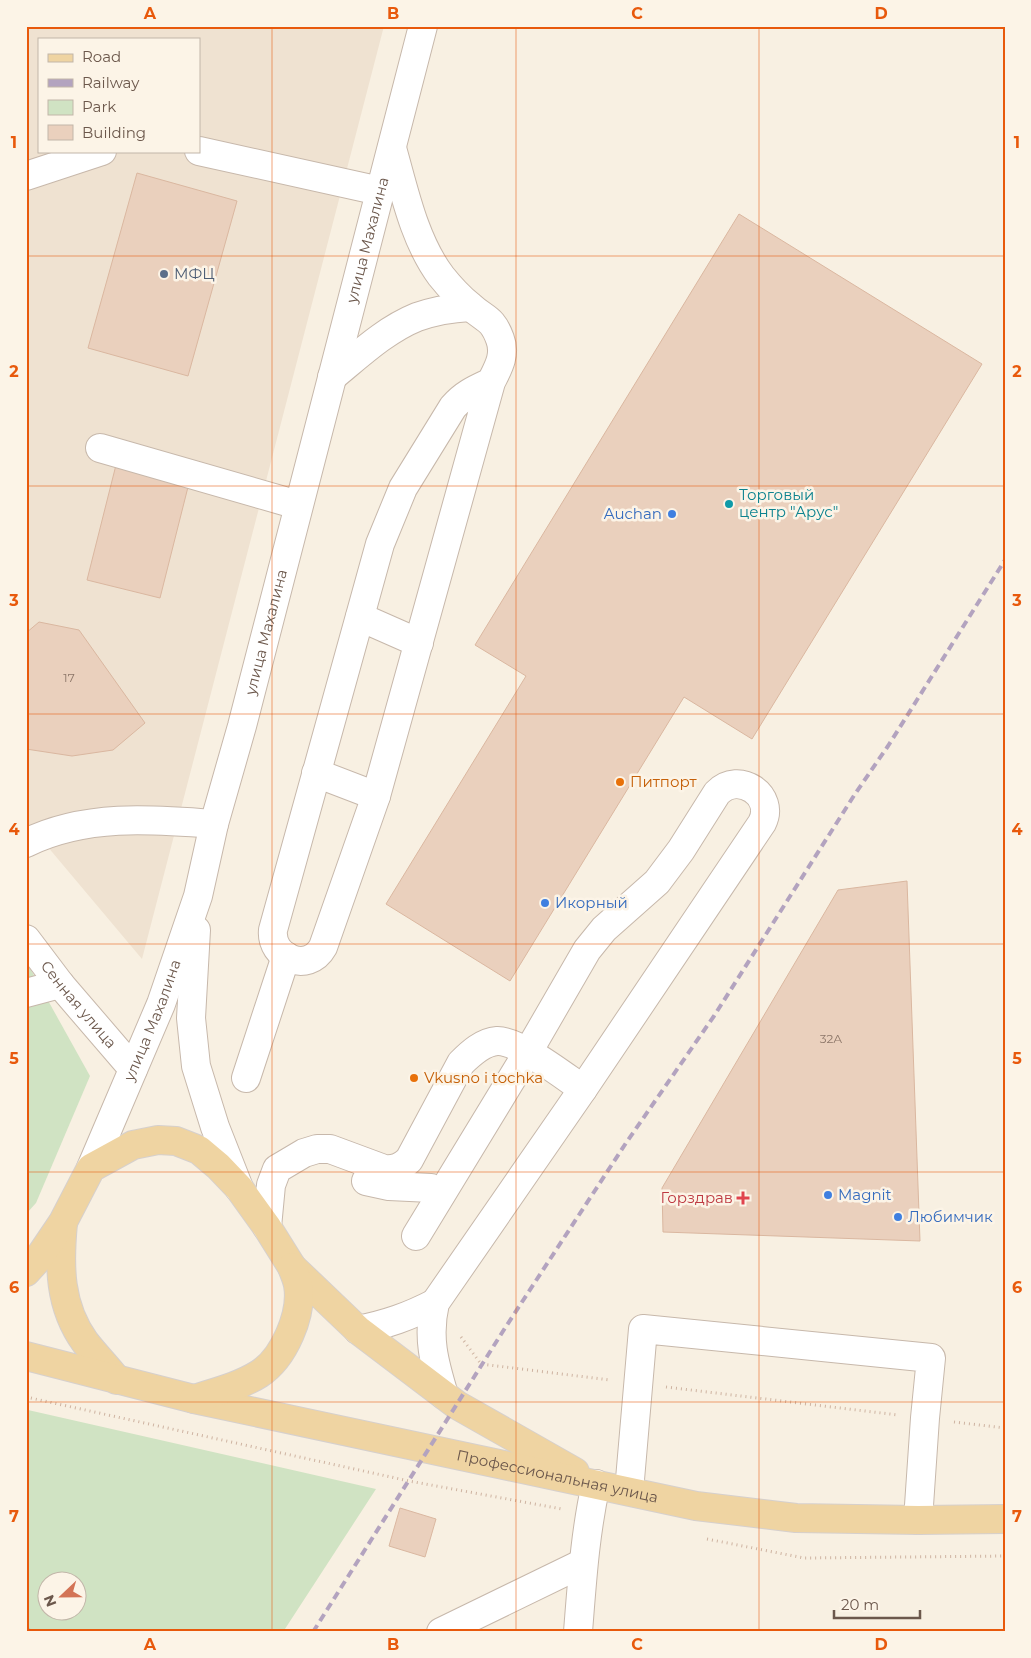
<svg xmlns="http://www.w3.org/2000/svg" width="1031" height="1658" font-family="Montserrat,sans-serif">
	<rect width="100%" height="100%" fill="#f8f0e2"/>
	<!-- residential -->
	<path fill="#efe2d1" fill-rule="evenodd" d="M 26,26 L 384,26 L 142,959 L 26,821 ZM 39,39 L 199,39 L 199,151 L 39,151 Z"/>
	<!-- green -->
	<g fill="#d0e3c3" fill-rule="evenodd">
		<path d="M 26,961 L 90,1076 L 36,1203 L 26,1214 Z"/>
		<path d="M 28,1410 L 376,1489 L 283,1632 L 26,1632 L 26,1416 ZM 48,1580 L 78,1580 L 78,1610 L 48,1610 Z"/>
	</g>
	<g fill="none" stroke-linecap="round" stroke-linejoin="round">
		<!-- stream -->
		<path stroke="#a1c7cf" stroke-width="9" d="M 26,1631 L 27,1632"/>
	</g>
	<!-- building -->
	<g fill="#ead0bd" stroke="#dab7a0">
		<path d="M 137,173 L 237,201 L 188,376 L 88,348 Z"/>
		<path d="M 739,214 L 982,364 L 752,739 L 684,697 L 510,981 L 386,904 L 526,676 L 475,645 Z"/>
		<path d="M 116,465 L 189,483 L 160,598 L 87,580 Z"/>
		<path d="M 39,622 L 79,630 L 145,723 L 113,750 L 72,756 L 26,749 L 26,633 Z"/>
		<path d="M 907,881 L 920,1241 L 663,1232 L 662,1188 L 838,890 Z"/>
		<path d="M 400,1508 L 436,1519 L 425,1557 L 389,1546 Z"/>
	</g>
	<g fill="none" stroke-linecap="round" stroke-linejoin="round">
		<defs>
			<g id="minor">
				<path d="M 392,148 C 404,190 414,240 441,276 C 449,286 460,298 470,306 C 485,320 492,317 500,339 C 506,355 498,368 491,382 L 376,796 L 323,947 C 308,974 270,958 273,930 L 380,544 L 403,488 L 453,407 C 464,394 476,389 491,382"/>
				<path d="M 199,151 L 380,191"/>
				<path d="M 26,176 L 102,151"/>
				<path d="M 332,377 C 359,355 385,330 417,317 C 434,311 453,308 470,307"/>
				<path d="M 100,448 L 298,505"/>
				<path d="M 360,617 L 419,643"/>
				<path d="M 316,773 L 376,796"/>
				<path d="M 26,843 C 84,814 151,819 214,824"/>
				<path d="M 196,930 L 191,1018 L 196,1066 L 215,1127 L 239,1188"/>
				<path id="s1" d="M 26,939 L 60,984 L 133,1069"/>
				<path d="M 26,993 L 60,984"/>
				<path d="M 246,1078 L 286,956"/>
				<path id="s2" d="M 91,1168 L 161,1004 L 198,896 L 214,824 L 242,726 L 423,26"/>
				<path d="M 366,1181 L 389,1186 L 431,1188 L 441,1194"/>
				<path d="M 267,1227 L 271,1185 L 277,1169 L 304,1153 L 317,1149 L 330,1149 L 384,1169 C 395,1170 401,1167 409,1160 L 461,1063 C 471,1053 483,1042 497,1041 C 518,1040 565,1077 583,1089"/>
				<path d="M 416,1236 L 528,1052 L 587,950 L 604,929 L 657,882 L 681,850 L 717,793 C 739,770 776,796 762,823 L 583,1089 L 435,1303 C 427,1337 434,1362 444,1395"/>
				<path d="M 358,1330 C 387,1324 408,1317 435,1303"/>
				<path d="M 629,1491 L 643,1329 L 931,1358 L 925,1418 L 918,1520"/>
				<path d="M 441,1632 L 583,1563"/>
				<path d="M 578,1632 C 582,1582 585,1533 596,1484"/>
			</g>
			<g id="major">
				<path d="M 63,1223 C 59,1266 59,1306 85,1342 C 95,1355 107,1367 117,1380"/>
				<path d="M 26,1272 L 38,1259 L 63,1222 L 91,1168 L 133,1145 L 158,1140 L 176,1141 L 199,1150 L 218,1166 L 239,1188 L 267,1227 L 292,1267 L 358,1330 L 457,1405 L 575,1472"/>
				<path id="s3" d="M 26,1356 L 194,1399 L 696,1506 L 796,1518 L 918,1520 L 1005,1519"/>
				<path d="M 194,1399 C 216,1392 240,1386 259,1374 C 284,1358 303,1314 298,1285 C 297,1279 294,1273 292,1267"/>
			</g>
		</defs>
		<!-- minor casing -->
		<use href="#minor" stroke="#c7b8ab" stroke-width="30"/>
		<!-- major casing -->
		<use href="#major" stroke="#d6d0cd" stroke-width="30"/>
		<!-- path -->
		<g stroke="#ceb3a1" stroke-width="3" stroke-dasharray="1 4" stroke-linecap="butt">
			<path d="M 461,1337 L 481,1364 L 610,1380"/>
			<path d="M 666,1387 L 898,1415"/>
			<path d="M 26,1397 L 409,1481 L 562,1509"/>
			<path d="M 954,1422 L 1005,1428"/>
			<path d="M 707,1539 L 804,1558 L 1005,1556"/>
		</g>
		<!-- minor -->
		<use href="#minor" stroke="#fff" stroke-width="28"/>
		<!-- major -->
		<use href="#major" stroke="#efd4a2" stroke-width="28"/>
		<!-- rail -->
		<path stroke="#b3a3bf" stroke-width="4" stroke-dasharray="8 5" stroke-linecap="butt" d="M 313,1632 L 505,1328 L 626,1143 L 714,1016 L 855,794 L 888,746 L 1005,560"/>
	</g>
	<!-- grid -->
	<path fill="none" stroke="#e8590c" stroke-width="1" stroke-opacity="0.55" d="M 272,26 L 272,1632M 516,26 L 516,1632M 759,26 L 759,1632M 26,256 L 1005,256M 26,486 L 1005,486M 26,714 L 1005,714M 26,944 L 1005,944M 26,1172 L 1005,1172M 26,1402 L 1005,1402"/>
	<!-- markers -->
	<circle fill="#5c6f8a" stroke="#fcf4e7" stroke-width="2" cx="164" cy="274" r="5"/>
	<circle fill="#0f9aa8" stroke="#fcf4e7" stroke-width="2" cx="729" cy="504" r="5"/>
	<g fill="#3f7fe0" stroke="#fcf4e7" stroke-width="2">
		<circle cx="672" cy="514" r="5"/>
		<circle cx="545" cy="903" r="5"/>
		<circle cx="828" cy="1195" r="5"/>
		<circle cx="898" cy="1217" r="5"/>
	</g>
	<g fill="#e8710a" stroke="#fcf4e7" stroke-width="2">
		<circle cx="620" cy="782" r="5"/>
		<circle cx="414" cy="1078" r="5"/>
	</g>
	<path fill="#e0444e" stroke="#fcf4e7" stroke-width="2" d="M740.5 1190.5h5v5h5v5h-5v5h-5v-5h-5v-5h5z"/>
	<g text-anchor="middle" stroke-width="5" stroke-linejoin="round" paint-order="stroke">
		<!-- number labels -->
		<g font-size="12" fill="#8c7668">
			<text x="69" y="682">17</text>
			<text x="831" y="1043">32А</text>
		</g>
		<!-- street labels -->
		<g font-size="15" fill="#6c584c" stroke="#fcf4e7">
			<text dy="5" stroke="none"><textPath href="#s2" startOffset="970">улица Махалина</textPath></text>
			<text dy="5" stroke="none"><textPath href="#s2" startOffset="565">улица Махалина</textPath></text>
			<text dy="5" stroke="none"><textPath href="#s1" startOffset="84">Сенная улица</textPath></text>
			<text dy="5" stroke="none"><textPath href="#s2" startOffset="160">улица Махалина</textPath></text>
			<text dy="5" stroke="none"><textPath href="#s3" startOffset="545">Профессиональная улица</textPath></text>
		</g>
		<!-- service labels -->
		<g font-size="15" fill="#4e5e75" stroke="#fcf4e7" text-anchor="start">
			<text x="174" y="279">МФЦ</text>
		</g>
		<!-- culture labels -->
		<g font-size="15" fill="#0d838f" stroke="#fcf4e7" text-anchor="start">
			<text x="739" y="500">Торговый<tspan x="739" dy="17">центр "Арус"</tspan></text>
		</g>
		<!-- shop labels -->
		<g font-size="15" fill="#366cbe" stroke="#fcf4e7" text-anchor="start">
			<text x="662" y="519" text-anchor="end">Auchan</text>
			<text x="555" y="908">Икорный</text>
			<text x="838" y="1200">Magnit</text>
			<text x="908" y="1222">Любимчик</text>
		</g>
		<!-- food labels -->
		<g font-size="15" fill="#c56008" stroke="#fcf4e7" text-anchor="start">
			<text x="630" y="787">Питпорт</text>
			<text x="424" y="1083">Vkusno i tochka</text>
		</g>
		<!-- health labels -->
		<g font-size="15" fill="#be3a42" stroke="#fcf4e7" text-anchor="end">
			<text x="733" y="1203">Горздрав</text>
		</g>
	</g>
	<!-- border -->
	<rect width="1031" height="1658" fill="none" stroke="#fcf4e7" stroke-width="55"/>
	<!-- legend -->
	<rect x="38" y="38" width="162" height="115" fill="#fcf4e7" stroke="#c2b6a9"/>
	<rect x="48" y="54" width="25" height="8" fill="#efd4a2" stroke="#c2b6a9"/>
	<text x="82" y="62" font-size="15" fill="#6c584c">Road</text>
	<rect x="48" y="79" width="25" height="8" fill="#b3a3bf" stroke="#c2b6a9"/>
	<text x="82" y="88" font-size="15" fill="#6c584c">Railway</text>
	<rect x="48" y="100" width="25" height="15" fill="#d0e3c3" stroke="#c2b6a9"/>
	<text x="82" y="112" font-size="15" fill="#6c584c">Park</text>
	<rect x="48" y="125" width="25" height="15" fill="#ead0bd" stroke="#c2b6a9"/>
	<text x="82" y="138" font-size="15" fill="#6c584c">Building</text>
	<!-- north arrow -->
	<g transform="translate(62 1596) rotate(248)"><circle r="24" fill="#fcf4e7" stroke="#c2b6a9"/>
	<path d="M0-4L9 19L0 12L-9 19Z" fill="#d37456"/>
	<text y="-8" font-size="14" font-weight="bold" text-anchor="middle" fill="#6c584c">N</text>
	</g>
	<!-- scale -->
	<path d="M834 1610v8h86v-8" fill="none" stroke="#6c584c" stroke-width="2.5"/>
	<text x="841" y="1610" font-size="15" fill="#6c584c" stroke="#fcf4e7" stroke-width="4" paint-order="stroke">20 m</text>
	<rect x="28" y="28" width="976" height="1602" fill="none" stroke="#e8590c" stroke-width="2"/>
	<g font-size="16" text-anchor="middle" font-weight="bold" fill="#e8590c">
		<text x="150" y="19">A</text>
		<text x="393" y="19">B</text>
		<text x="637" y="19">C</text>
		<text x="881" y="19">D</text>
		<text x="14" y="148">1</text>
		<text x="1017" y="148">1</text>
		<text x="14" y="377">2</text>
		<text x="1017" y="377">2</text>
		<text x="14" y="606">3</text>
		<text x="1017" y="606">3</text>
		<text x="14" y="835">4</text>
		<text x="1017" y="835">4</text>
		<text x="14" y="1064">5</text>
		<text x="1017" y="1064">5</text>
		<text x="14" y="1293">6</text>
		<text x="1017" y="1293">6</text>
		<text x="14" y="1522">7</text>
		<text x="1017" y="1522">7</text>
		<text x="150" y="1650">A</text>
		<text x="393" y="1650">B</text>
		<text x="637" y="1650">C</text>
		<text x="881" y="1650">D</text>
	</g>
</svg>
